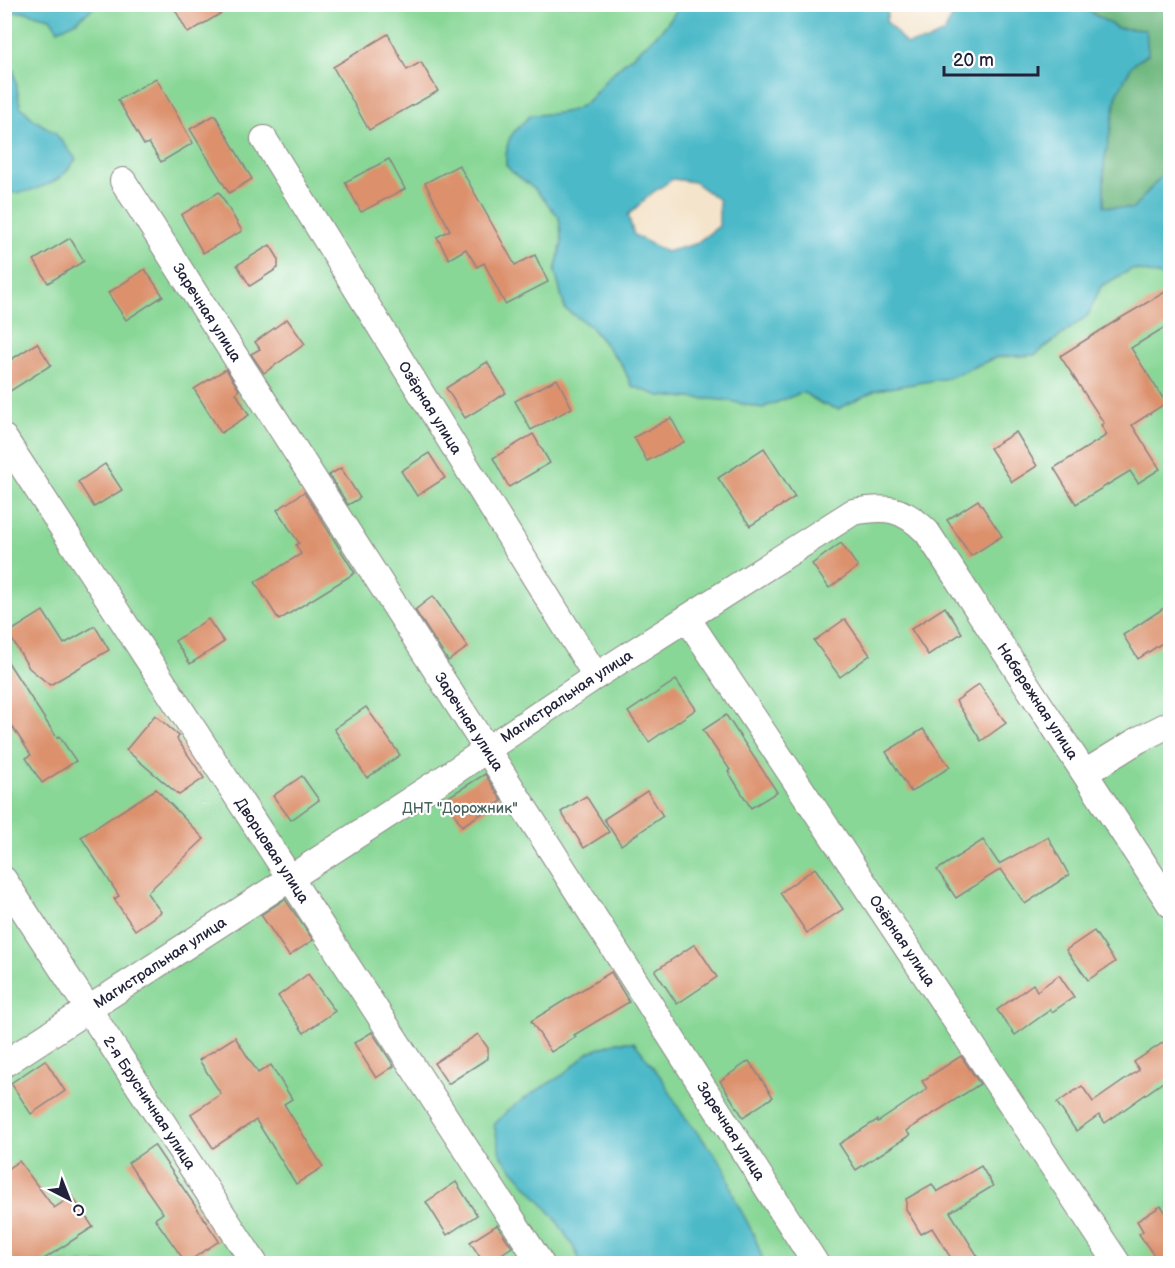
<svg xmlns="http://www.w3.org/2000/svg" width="1175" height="1268" font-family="'Balsamiq Sans',sans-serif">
	<rect width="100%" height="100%" fill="#fff"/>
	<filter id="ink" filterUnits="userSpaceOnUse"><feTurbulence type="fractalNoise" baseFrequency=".0167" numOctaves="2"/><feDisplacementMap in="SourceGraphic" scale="12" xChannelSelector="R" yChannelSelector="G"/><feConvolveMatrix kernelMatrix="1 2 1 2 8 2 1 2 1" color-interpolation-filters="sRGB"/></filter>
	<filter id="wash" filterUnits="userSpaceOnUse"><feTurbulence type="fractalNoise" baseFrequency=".008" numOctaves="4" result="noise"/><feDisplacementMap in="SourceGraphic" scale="24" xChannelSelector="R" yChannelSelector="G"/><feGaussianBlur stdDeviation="1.35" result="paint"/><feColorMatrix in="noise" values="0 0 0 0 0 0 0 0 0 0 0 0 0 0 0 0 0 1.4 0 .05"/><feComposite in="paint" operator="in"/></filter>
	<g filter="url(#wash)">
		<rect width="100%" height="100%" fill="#f4e4cb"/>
		<!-- green -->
		<path fill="#88d796" stroke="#557c68" stroke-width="1.5" d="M 97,4 L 679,5 C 666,34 631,54 609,77 C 601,85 594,97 584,104 C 569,115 548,114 531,115 C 510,135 506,136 506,165 L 512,172 L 534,188 L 559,217 L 562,243 L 555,271 L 565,309 L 590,326 L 622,365 L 632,386 L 660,396 L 725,400 L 762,408 L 803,392 L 822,404 L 838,409 L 876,390 L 948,378 L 997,357 L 1035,355 L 1088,315 L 1101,286 L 1132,269 L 1161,276 L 1170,271 L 1170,1263 L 5,1263 L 5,191 L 10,193 L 55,133 L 33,119 L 20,106 L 14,71 L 5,64 L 4,12 L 25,12 L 75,22 Z"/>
		<!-- forest -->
		<path fill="#6eb87f" stroke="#486d5d" stroke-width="1.5" d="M 1084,5 L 1170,5 L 1170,166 L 1133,209 L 1104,207 L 1104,164 L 1117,94 L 1132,65 L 1148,54 L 1117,28 L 1090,12 Z"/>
		<!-- water -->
		<g fill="#4cb9c8" stroke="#376e82" stroke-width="1.5" fill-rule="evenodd">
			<path d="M 4,5 L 5,4 L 97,5 L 75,22 L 58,30 L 50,18 L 25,12 L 5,12 Z"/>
			<path d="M 679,5 L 889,5 L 886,21 L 906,44 L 927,41 L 944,33 L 953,15 L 951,5 L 1084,5 L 1090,12 L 1117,28 L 1146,30 L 1148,54 L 1132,65 L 1117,94 L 1104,164 L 1104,206 L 1133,209 L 1170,166 L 1170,271 L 1161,276 L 1132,269 L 1101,286 L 1088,315 L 1035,355 L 997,357 L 948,378 L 876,390 L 838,409 L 822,404 L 803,392 L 762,408 L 725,400 L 660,396 L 632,386 L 622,365 L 590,326 L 565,309 L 555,271 L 562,243 L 559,217 L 534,188 L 512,172 L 506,165 C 506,136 510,135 531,115 C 548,114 569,115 584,104 C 594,97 601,85 609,77 C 631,54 666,34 679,5 ZM 673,179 L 694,182 L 719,200 L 719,226 L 695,244 L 666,252 L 634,235 L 628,215 L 652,193 Z"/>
			<path d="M 4,64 L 14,71 L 20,106 L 33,119 L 55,133 L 76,159 C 72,164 68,170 64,174 C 53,185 19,197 5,191 Z"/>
			<path d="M 617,1042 L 634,1042 L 663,1080 L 681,1112 L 724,1166 L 735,1199 L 754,1235 L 764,1263 L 581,1263 L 574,1248 L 555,1218 L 501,1156 L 494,1125 L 508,1110 L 536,1091 L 563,1075 L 589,1052 Z"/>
		</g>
		<g id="blocks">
			<!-- building -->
			<g fill="#dc906c">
				<path d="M 172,4 L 237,4 L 188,33 Z"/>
				<path d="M 388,34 L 407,70 L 421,62 L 438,91 L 369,130 L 333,67 Z"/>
				<path d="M 156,78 L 193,143 L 161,162 L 149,143 L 144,145 L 118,100 Z"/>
				<path d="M 215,115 L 252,179 L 229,193 L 190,129 Z"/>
				<path d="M 389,159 L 405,189 L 361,212 L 345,182 Z"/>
				<path d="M 459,165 L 515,265 L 535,255 L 548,282 L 505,304 L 484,263 L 477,267 L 466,249 L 449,259 L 437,237 L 450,230 L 425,183 Z"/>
				<path d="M 219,192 L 242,231 L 203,253 L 181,215 Z"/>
				<path d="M 70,238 L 84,261 L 48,283 L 34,260 Z"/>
				<path d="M 270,245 L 278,258 L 278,268 L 250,286 L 237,265 Z"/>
				<path d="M 145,269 L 163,296 L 126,320 L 108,293 Z"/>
				<path d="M 1170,289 L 1170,324 L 1131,348 L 1166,403 L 1132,425 L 1160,469 L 1138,483 L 1130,471 L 1076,504 L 1054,468 L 1107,435 L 1101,425 L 1104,423 L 1060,356 L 1114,322 Z"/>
				<path d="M 287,319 L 305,344 L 264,373 L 251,354 L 260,349 L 255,342 Z"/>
				<path d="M 37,343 L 51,365 L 4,395 L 4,364 Z"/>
				<path d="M 487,362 L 506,393 L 465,418 L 446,388 Z"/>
				<path d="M 226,369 L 239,390 L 236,393 L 249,415 L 221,433 L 194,389 Z"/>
				<path d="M 557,379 L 572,408 L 531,430 L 515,401 Z"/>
				<path d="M 671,418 L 684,442 L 647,461 L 634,437 Z"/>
				<path d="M 1016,432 L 1037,466 L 1012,482 L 990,448 Z"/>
				<path d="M 533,434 L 550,463 L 509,487 L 493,458 Z"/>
				<path d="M 764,448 L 795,497 L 750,526 L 718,478 Z"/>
				<path d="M 429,453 L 445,478 L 417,496 L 401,471 Z"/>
				<path d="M 105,464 L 122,490 L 94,507 L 78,482 Z"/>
				<path d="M 341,468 L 360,498 L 348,505 L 329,475 Z"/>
				<path d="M 304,492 L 355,573 L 279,620 L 255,582 L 301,554 L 296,545 L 299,543 L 277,510 Z"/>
				<path d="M 978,500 L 1002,536 L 971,556 L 947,520 Z"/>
				<path d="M 841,543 L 858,567 L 829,588 L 812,564 Z"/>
				<path d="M 433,596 L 468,647 L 448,661 L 415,610 Z"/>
				<path d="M 1170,604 L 1170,638 L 1138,659 L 1123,635 Z"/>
				<path d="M 945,607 L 962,633 L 928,655 L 911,629 Z"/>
				<path d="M 43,611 L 64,644 L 95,626 L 109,650 L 50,685 L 29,668 L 8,633 Z"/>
				<path d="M 208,619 L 224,642 L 190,664 L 175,641 Z"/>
				<path d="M 845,619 L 870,655 L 840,677 L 814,641 Z"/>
				<path d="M 4,656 L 57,738 L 59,736 L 76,761 L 42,783 L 26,758 L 31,755 L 4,714 Z"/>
				<path d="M 676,680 L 696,709 L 649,742 L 628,712 Z"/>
				<path d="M 979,684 L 1006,723 L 981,741 L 956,701 Z"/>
				<path d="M 366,707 L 400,755 L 367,778 L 334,729 Z"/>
				<path d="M 155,715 L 179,736 L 177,739 L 204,778 L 179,795 L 126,750 Z"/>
				<path d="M 726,715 L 777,792 L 751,808 L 728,771 L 730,770 L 703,730 Z"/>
				<path d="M 923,729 L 950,767 L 911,792 L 886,752 Z"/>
				<path d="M 485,774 L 502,801 L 462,826 L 445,799 Z"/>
				<path d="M 302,776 L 319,800 L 291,820 L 273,796 Z"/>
				<path d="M 156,789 L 204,839 L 147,893 L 161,912 L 135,930 L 114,899 L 119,896 L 81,837 Z"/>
				<path d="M 647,791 L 663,816 L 621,845 L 604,819 Z"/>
				<path d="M 586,796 L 609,832 L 584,848 L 561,812 Z"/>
				<path d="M 1048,837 L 1069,875 L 1025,904 L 1001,869 L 956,898 L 937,870 L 983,840 L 999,864 Z"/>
				<path d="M 815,868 L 843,909 L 807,933 L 780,893 Z"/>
				<path d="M 285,899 L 313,940 L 289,956 L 261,915 Z"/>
				<path d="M 1094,931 L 1115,962 L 1088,980 L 1066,950 Z"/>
				<path d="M 695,944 L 717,977 L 677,1004 L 655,971 Z"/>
				<path d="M 611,972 L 629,1002 L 574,1035 L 576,1037 L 551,1052 L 531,1021 Z"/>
				<path d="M 308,974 L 335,1011 L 304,1033 L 278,996 Z"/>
				<path d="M 1059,975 L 1074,997 L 1052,1012 L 1049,1008 L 1050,1010 L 1015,1035 L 997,1010 L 1033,984 L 1037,991 Z"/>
				<path d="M 372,1032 L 394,1066 L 376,1078 L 354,1043 Z"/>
				<path d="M 478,1034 L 488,1048 L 488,1058 L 448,1084 L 434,1063 Z"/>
				<path d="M 235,1037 L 258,1073 L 271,1065 L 292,1099 L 284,1104 L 323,1167 L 296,1184 L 256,1120 L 213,1148 L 191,1114 L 221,1094 L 199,1060 Z"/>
				<path d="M 1170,1038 L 1170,1077 L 1105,1123 L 1099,1115 L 1076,1131 L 1057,1103 L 1082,1086 L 1093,1102 L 1139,1070 L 1134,1062 Z"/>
				<path d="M 961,1056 L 980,1084 L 906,1131 L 910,1135 L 856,1170 L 839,1144 L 877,1120 L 878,1122 L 927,1089 L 922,1081 Z"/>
				<path d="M 45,1060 L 65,1091 L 31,1114 L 11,1083 Z"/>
				<path d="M 749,1061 L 773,1097 L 743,1117 L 720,1081 Z"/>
				<path d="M 154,1145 L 219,1241 L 186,1263 L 155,1219 L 163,1213 L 128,1163 Z"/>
				<path d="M 19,1161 L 54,1208 L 72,1196 L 93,1227 L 38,1263 L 15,1263 L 4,1247 L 4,1171 Z"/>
				<path d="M 981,1166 L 993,1186 L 950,1212 L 982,1263 L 954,1263 L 932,1228 L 921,1234 L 906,1209 L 906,1199 L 932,1184 L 937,1192 Z"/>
				<path d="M 456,1182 L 477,1215 L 447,1235 L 426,1202 Z"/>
				<path d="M 1161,1206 L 1167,1214 L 1170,1211 L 1170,1263 L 1159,1263 L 1139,1234 L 1143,1231 L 1137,1221 Z"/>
				<path d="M 497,1225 L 512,1247 L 488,1263 L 484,1263 L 470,1242 Z"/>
			</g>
		</g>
	</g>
	<g filter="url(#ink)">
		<use href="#blocks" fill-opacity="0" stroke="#8b8383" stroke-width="1.5"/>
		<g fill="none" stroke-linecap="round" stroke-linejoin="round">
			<defs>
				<g id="street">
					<path id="s1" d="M 264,139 L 596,676"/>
					<path id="s2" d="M 123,181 L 816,1264"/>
					<path id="s3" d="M 4,438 L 541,1264"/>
					<path id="s4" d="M 687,618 L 1118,1264"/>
					<path d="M 1085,773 L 1138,740 L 1170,724"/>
					<path id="s5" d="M 4,880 L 255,1264"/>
					<path id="s6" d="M 4,1064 L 449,775 L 596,676 L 853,512 C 886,506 902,507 927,532 L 1170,904"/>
				</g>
			</defs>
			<!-- street casing -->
			<use href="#street" stroke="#8b8383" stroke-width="28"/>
			<!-- street -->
			<use href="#street" stroke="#fff" stroke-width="26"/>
		</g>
	</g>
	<g text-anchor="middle" stroke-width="4.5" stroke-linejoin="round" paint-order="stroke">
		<!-- street labels -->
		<g font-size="15" fill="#22223b" stroke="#fff">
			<text dy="5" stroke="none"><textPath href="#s2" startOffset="156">Заречная улица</textPath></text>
			<text dy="5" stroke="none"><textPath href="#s1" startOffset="316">Озёрная улица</textPath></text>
			<text dy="5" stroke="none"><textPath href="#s6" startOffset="672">Магистральная улица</textPath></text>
			<text dy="5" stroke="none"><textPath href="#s6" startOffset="1296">Набережная улица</textPath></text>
			<text dy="5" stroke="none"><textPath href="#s2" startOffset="642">Заречная улица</textPath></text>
			<text dy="5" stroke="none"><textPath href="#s3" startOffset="492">Дворцовая улица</textPath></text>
			<text dy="5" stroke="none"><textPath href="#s4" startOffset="388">Озёрная улица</textPath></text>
			<text dy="5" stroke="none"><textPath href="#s6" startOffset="186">Магистральная улица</textPath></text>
			<text dy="5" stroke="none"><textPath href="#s5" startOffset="266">2-я Брусничная улица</textPath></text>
			<text dy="5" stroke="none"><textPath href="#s2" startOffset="1128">Заречная улица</textPath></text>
		</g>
		<!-- park labels -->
		<g font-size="15" fill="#46615b" stroke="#fff">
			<text x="460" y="813">ДНТ "Дорожник"</text>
		</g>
	</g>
	<!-- margin -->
	<rect width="1175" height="1268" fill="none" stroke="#fff" stroke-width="24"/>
	<!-- north arrow -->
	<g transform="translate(69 1199) rotate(138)" stroke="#ffffff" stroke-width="4.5" paint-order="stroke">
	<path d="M0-4.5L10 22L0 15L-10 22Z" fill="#22223b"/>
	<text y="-9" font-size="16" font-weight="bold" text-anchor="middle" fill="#22223b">С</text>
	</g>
	<!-- scale -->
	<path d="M944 66v9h94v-9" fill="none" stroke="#22223b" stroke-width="3"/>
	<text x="953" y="66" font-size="18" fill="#22223b" stroke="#ffffff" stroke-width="4.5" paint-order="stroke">20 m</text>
</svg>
